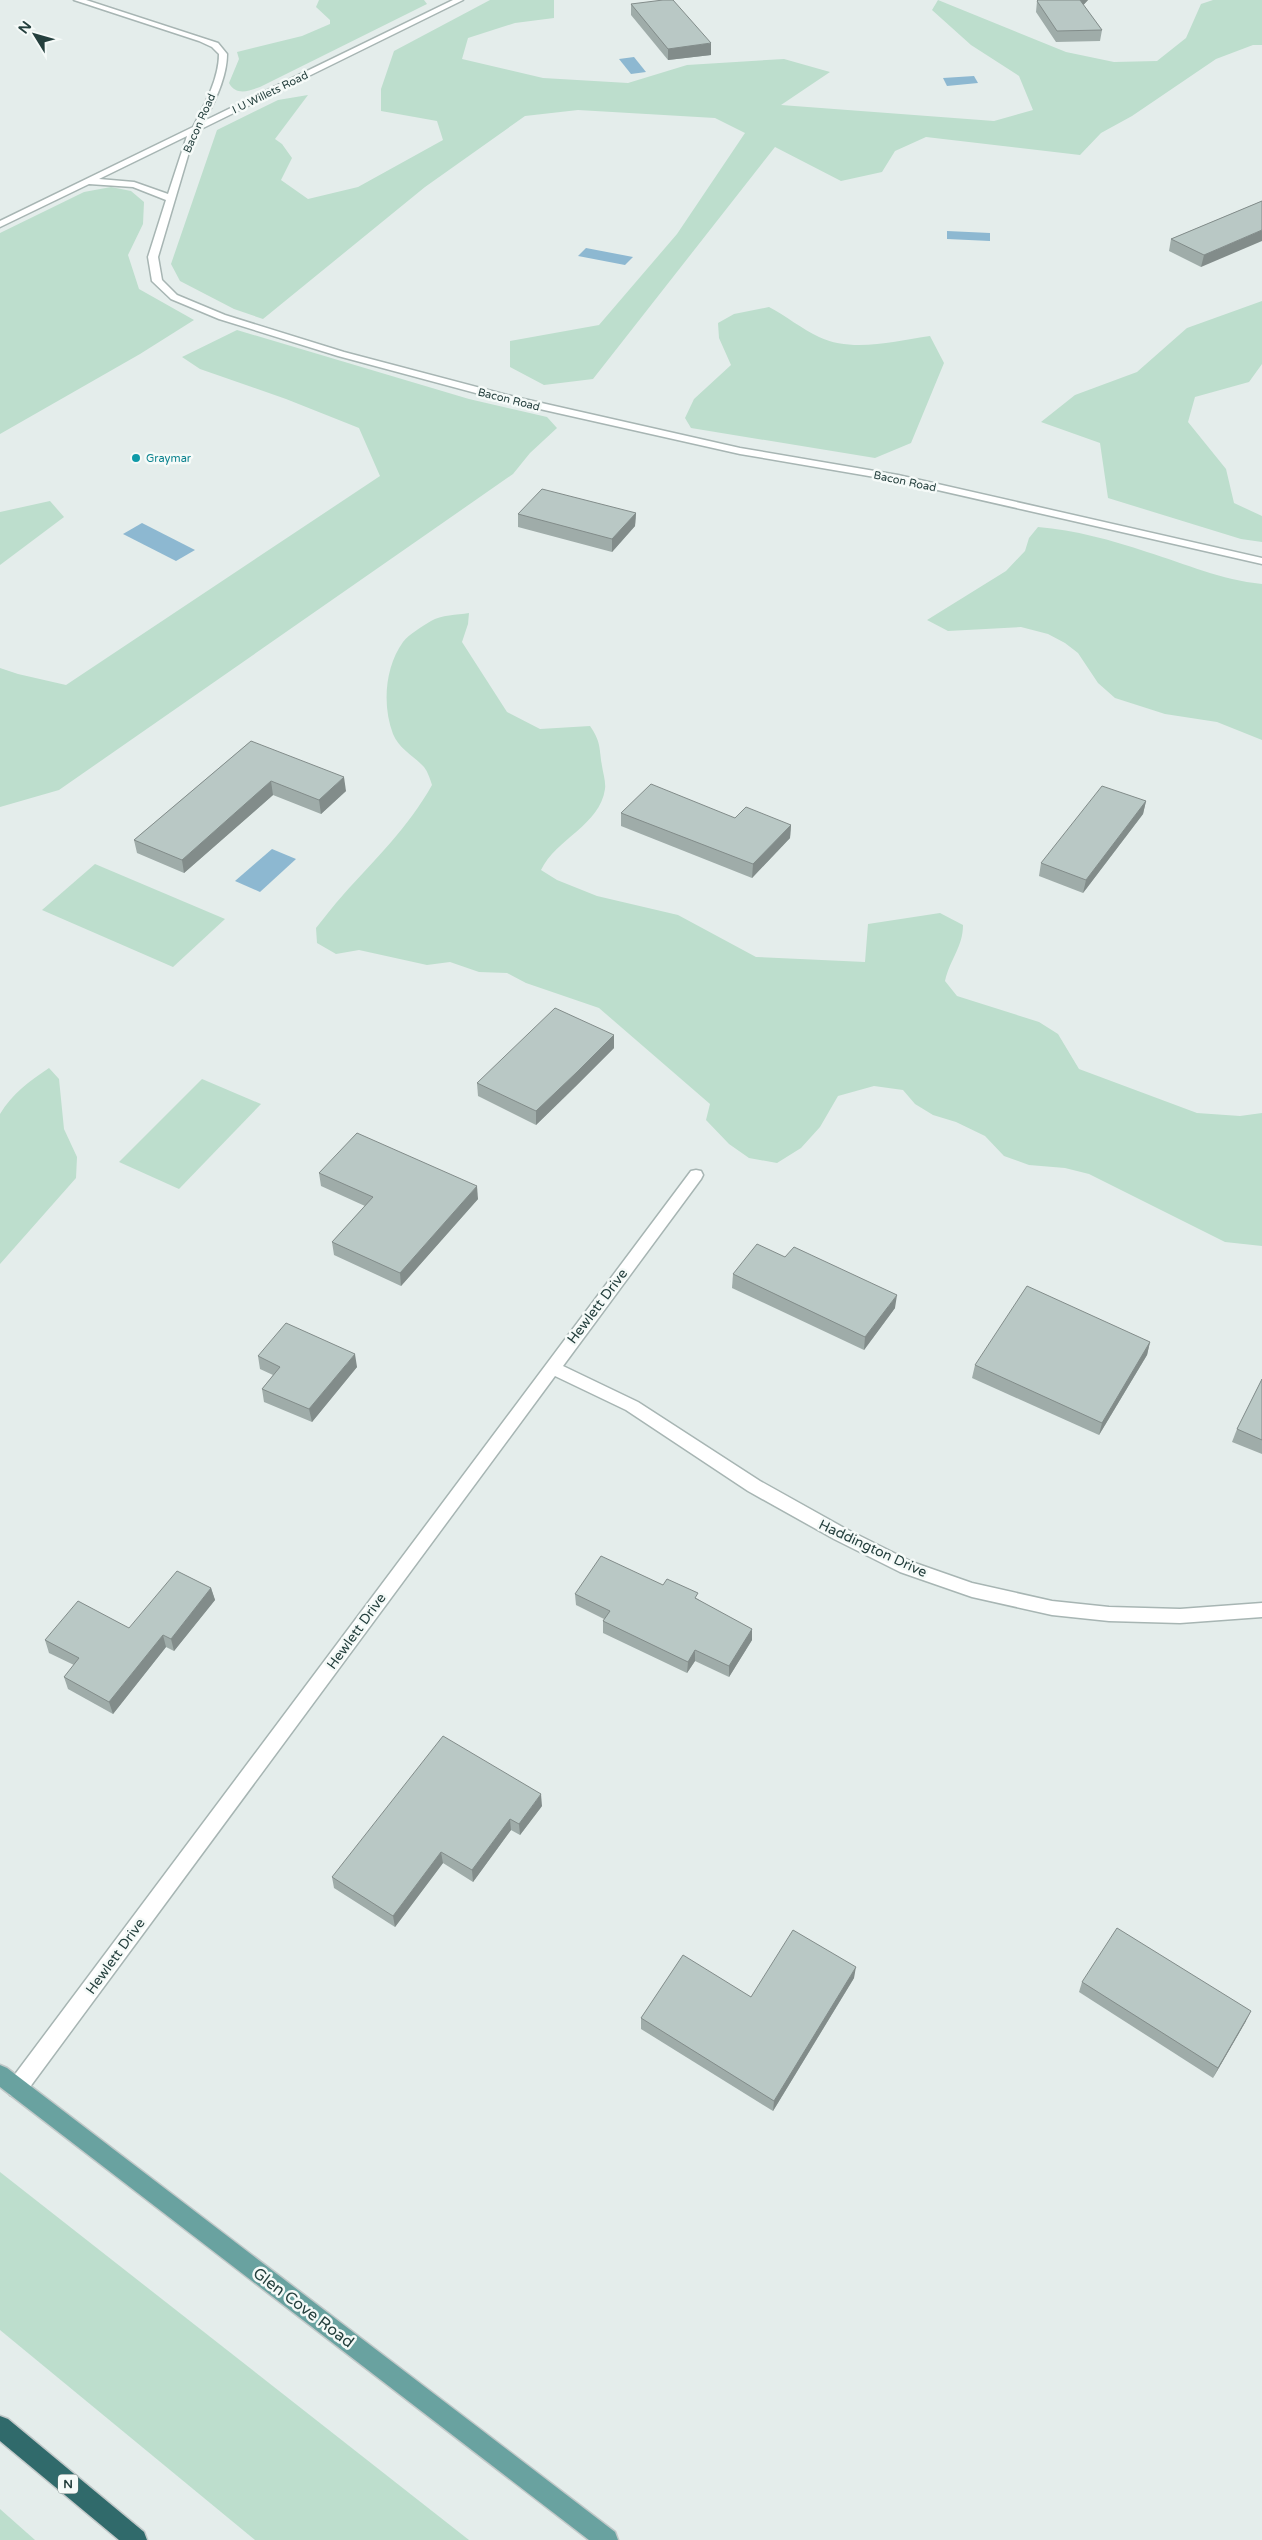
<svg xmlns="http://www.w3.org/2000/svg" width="1262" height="2540" font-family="'Varela Round',sans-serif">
	<rect width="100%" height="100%" fill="#e4edeb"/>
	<!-- green -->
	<g fill="#bddecd">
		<path d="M 319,0 L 424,0 L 427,4 L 260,87 C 249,91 236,96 229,83 L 239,59 L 237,52 L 302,36 L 330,24 L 330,20 L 316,7 Z"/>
		<path d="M 490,0 L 554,0 L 554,18 L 515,23 L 468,38 L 462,59 L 543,78 L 628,83 L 687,65 L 784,59 L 830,72 L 781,105 L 994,121 L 1033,110 L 1019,76 L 971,45 L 932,10 L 938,0 L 1066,52 L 1114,62 L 1157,61 L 1186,38 L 1201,4 L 1213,0 L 1262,0 L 1262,45 L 1253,45 L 1216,59 L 1132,116 L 1101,133 L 1080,155 L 926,137 L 895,151 L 882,172 L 841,181 L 775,147 L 593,379 L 544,385 L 510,367 L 510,341 L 599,325 L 677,234 L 745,133 L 715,118 L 578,110 L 525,116 L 425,187 L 263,319 L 234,309 L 180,281 L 171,264 L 217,130 L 278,100 L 308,95 L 275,139 L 282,144 L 292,158 L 281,180 L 308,199 L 358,187 L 443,140 L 437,121 L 381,111 L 381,89 L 394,51 Z"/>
		<path d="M 111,187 L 131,191 L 144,202 L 143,224 L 128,255 L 139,289 L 194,320 L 140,354 L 0,434 L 0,233 L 84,192 Z"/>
		<path d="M 1262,301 L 1262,364 L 1249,382 L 1195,397 L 1188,422 L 1226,469 L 1234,503 L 1262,516 L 1262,542 L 1241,539 L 1108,498 L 1100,443 L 1041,422 L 1075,395 L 1137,372 L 1187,328 Z"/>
		<path d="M 769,307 C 786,316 802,329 819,337 C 853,353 894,341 930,336 L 944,363 L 911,443 L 875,458 L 691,428 L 685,418 L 694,399 L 731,365 L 719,338 L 718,323 L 734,314 Z"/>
		<path d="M 237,330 L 469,399 L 547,417 L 557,428 L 530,453 L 513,474 L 59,790 L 0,807 L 0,668 L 18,674 L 66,685 L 380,476 L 359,428 L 286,399 L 200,369 L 182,357 Z"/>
		<path d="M 50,501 L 64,517 L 0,565 L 0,512 Z"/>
		<path d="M 1038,527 C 1075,530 1111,540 1147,552 C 1186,564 1221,580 1262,584 L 1262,740 L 1217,722 L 1165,714 L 1115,698 L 1098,683 L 1078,653 L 1065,643 L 1048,634 L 1021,627 L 948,631 L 927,620 L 1006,571 L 1025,551 L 1029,538 Z"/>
		<path d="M 469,613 L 468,624 L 462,642 L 507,712 L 540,729 L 590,726 C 601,742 599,747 602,766 C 603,773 606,782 605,789 C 600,825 556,839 541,870 L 557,880 L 597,896 L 678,915 L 756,957 L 865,962 L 868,924 L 940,913 L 963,925 C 963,947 950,959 945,981 L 957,996 L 1039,1022 L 1058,1034 L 1079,1069 L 1197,1113 L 1240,1116 L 1262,1113 L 1262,1246 L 1225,1242 L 1089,1174 L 1065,1168 L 1029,1165 L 1004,1156 L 985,1136 L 956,1122 L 933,1115 L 915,1104 L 903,1090 L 874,1086 L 838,1096 L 820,1127 L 801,1148 L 777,1163 L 749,1158 L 729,1144 L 706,1120 L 710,1104 L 599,1008 L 526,983 L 507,973 L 479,972 L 450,962 L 427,965 L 359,950 L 336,954 L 317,943 L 316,928 C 325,917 333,906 343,895 C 375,859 408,828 432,785 C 430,779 428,772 424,767 C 414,756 399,749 393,734 C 382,705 385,667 403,642 C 409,634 423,626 431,621 C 441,615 457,615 469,613 Z"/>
		<path d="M 95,864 L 225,919 L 173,967 L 42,910 Z"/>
		<path d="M 49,1068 L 59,1079 L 64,1129 L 77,1157 L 76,1178 L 0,1264 L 0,1114 C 13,1093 28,1082 49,1068 Z"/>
		<path d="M 202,1079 L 261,1104 L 179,1189 L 119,1162 Z"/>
		<path d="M 0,2172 L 469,2540 L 255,2540 L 0,2330 Z"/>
		<path d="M 0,2509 L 35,2540 L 0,2540 Z"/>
	</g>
	<!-- water -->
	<g fill="#8db8d1">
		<path d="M 634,57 L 646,72 L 631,74 L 619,59 Z"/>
		<path d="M 974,76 L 978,83 L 947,86 L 943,78 Z"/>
		<path d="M 947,231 L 990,233 L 990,241 L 947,239 Z"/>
		<path d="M 586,248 L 633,257 L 625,265 L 578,256 Z"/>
		<path d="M 142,523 L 195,550 L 176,561 L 123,534 Z"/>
		<path d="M 272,849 L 296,859 L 260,892 L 235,881 Z"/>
	</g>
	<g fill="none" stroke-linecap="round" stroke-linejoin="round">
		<defs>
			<path id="minor" d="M 696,1170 L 701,1171 L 703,1175 L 701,1179 L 563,1366 L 638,1402 L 760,1481 L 846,1529 L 912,1562 L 972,1583 L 1052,1601 L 1109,1607 L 1180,1609 L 1262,1603 L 1262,1617 L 1180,1623 L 1109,1621 L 1052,1615 L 972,1597 L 900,1572 L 834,1539 L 748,1491 L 626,1410 L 555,1376 L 24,2095 L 17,2098 L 10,2095 L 7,2088 L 10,2081 L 691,1171 Z"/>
			<path id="tertiary" d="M 74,0 L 86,0 L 218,43 L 227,54 C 227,76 215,102 204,121 L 453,0 L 463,0 L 199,130 L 192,142 L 158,257 L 162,280 L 177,295 L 225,315 L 344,352 L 515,397 L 740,448 L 898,475 L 1262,558 L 1262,564 L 898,481 L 740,454 L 513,403 L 338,356 L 219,319 L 171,299 L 152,281 L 148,257 L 166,200 L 133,187 L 89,184 L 0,227 L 0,221 L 193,127 C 204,106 219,79 219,54 L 212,47 L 199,41 ZM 187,136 L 168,194 L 134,182 L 99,179 Z"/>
			<path id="primary" d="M 0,2065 L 7,2068 L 615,2532 L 618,2540 L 589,2540 L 0,2087 Z"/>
			<path id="motorway" d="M 0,2416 L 8,2419 L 144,2532 L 147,2540 L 119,2540 L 0,2441 Z"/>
		</defs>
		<!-- minor casing -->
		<use href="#minor" stroke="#a7b5b3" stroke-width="3"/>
		<!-- tertiary casing -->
		<use href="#tertiary" stroke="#a7b5b3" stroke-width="3"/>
		<!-- primary casing -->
		<use href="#primary" stroke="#c2c9c9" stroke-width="3"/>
		<!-- motorway casing -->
		<use href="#motorway" stroke="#c2c9c9" stroke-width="3"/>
		<!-- minor -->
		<use href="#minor" fill="#fff" fill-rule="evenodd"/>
		<!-- tertiary -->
		<use href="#tertiary" fill="#fff" fill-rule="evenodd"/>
		<!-- primary -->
		<use href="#primary" fill="#69a2a0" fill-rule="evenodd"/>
		<!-- motorway -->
		<use href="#motorway" fill="#306a6b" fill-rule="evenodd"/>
	</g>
	<!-- wall -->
	<g fill="#9faca9">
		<path d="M 1036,0 L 1088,0 L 1083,5 L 1102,30 L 1100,41 L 1056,42 L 1036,12 L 1037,1 L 1038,0 Z"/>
		<path d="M 631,4 L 711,55 L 668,60 L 631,15 Z"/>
		<path d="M 1262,201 L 1201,267 L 1169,251 L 1171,239 Z"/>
		<path d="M 636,513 L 635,526 L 612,552 L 518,527 L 518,514 Z"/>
		<path d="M 251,741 L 346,791 L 321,814 L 273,795 L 184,873 L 137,853 L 134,840 Z"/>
		<path d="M 1146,801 L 1143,814 L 1083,893 L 1039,876 L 1041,863 Z"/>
		<path d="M 621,813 L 735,818 L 791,825 L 790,838 L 752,878 L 621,826 Z"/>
		<path d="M 614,1035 L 614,1048 L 577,1085 L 536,1125 L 478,1096 L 477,1083 Z"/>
		<path d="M 319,1173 L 478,1199 L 401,1286 L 334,1255 L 332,1242 L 365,1206 L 321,1186 Z"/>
		<path d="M 733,1274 L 895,1308 L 864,1350 L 732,1288 Z"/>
		<path d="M 1150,1342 L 1147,1355 L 1099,1435 L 972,1378 L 975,1365 Z"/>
		<path d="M 258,1356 L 357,1367 L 312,1422 L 264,1402 L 262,1389 L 273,1375 L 260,1369 Z"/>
		<path d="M 1262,1379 L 1262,1454 L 1232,1442 L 1237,1429 Z"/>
		<path d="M 663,1585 L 698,1599 L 752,1640 L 729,1677 L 695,1661 L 687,1673 L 603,1633 L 603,1621 L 604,1619 L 576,1605 L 575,1594 Z"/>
		<path d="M 211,1588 L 215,1600 L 174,1651 L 166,1647 L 113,1714 L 68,1689 L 64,1677 L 74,1665 L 49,1653 L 45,1640 L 129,1628 Z"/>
		<path d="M 542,1806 L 520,1835 L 511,1830 L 473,1882 L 443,1863 L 395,1927 L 334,1888 L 332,1877 Z"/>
		<path d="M 854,1978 L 773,2111 L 641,2029 L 641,2018 Z"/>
		<path d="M 1082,1982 L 1246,2021 L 1213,2078 L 1079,1992 Z"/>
	</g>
	<!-- shaded-wall -->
	<g fill="#828c8a">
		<path d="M 1079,0 L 1088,0 L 1078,11 Z"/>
		<path d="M 711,43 L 711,55 L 668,60 L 668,49 Z"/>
		<path d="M 1262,230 L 1262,241 L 1201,267 L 1204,255 Z"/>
		<path d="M 636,513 L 635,526 L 612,552 L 612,539 Z"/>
		<path d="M 344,777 L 346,791 L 321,814 L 319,800 Z"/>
		<path d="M 271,781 L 273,795 L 184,873 L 182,860 Z"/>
		<path d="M 1146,801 L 1143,814 L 1083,893 L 1086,880 Z"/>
		<path d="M 791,825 L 790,838 L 752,878 L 753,864 Z"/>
		<path d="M 614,1035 L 614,1048 L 577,1085 L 536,1125 L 536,1111 Z"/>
		<path d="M 477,1186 L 478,1199 L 401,1286 L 400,1273 Z"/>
		<path d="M 897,1295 L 895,1308 L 864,1350 L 865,1337 Z"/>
		<path d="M 1150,1342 L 1147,1355 L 1099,1435 L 1102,1423 Z"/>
		<path d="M 355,1354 L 357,1367 L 312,1422 L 309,1409 Z"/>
		<path d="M 211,1588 L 215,1600 L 174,1651 L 171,1639 Z"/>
		<path d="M 752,1629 L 752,1640 L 729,1677 L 729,1666 Z"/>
		<path d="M 163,1635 L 166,1647 L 113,1714 L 109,1702 Z"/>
		<path d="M 695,1650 L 695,1661 L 687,1673 L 688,1662 Z"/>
		<path d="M 541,1794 L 542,1806 L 520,1835 L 519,1824 Z"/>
		<path d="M 510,1819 L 511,1830 L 473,1882 L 472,1870 Z"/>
		<path d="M 441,1852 L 443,1863 L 395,1927 L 393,1916 Z"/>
		<path d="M 856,1967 L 854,1978 L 773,2111 L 774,2101 Z"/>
		<path d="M 1251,2011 L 1246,2021 L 1213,2078 L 1218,2068 Z"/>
	</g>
	<!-- building -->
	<g fill="#b9c8c5" stroke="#828c8a">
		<path d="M 663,0 L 673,0 L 711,43 L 668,49 L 631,4 Z"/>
		<path d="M 1038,0 L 1080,0 L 1102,30 L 1057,31 L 1037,1 Z"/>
		<path d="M 1262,201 L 1262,230 L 1204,255 L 1171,239 Z"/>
		<path d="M 542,489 L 636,513 L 612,539 L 518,514 Z"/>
		<path d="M 251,741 L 344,777 L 319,800 L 271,781 L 182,860 L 134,840 Z"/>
		<path d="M 651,784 L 735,818 L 746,807 L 791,825 L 753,864 L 621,813 Z"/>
		<path d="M 1102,786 L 1146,801 L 1086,880 L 1041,863 Z"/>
		<path d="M 555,1008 L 614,1035 L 577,1072 L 536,1111 L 477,1083 Z"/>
		<path d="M 357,1133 L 477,1186 L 400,1273 L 332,1242 L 373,1197 L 319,1173 Z"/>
		<path d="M 757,1244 L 785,1257 L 794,1247 L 897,1295 L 865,1337 L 733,1274 Z"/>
		<path d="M 1027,1286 L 1150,1342 L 1102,1423 L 975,1365 Z"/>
		<path d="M 286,1323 L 355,1354 L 309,1409 L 262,1389 L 280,1367 L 258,1356 Z"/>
		<path d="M 1262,1379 L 1262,1440 L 1237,1429 Z"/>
		<path d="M 601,1556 L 663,1585 L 667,1579 L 698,1593 L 695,1598 L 752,1629 L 729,1666 L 695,1650 L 688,1662 L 603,1621 L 610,1611 L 575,1594 Z"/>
		<path d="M 177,1571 L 211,1588 L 171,1639 L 163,1635 L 109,1702 L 64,1677 L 79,1658 L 45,1640 L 78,1601 L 129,1628 Z"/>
		<path d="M 443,1736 L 541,1794 L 519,1824 L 510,1819 L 472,1870 L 441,1852 L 393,1916 L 332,1877 Z"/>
		<path d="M 1117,1928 L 1251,2011 L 1218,2068 L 1082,1982 Z"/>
		<path d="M 793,1930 L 856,1967 L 774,2101 L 641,2018 L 683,1955 L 751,1997 Z"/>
	</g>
	<!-- markers -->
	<circle fill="#0f9aa8" stroke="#f5faf8" stroke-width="2" cx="136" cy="458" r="5"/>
	<g text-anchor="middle" stroke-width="5" stroke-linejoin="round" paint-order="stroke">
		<!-- far-street labels -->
		<g font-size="11" fill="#243f3d" stroke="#f5faf8">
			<text transform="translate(270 92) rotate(-26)" y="4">I U Willets Road</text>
			<text transform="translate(199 123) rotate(-66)" y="4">Bacon Road</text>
			<text transform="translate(509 399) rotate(14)" y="4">Bacon Road</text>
			<text transform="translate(905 481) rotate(12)" y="4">Bacon Road</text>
		</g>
		<!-- far-culture labels -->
		<g font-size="11" fill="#0d838f" stroke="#f5faf8" text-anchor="start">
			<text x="146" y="462">Graymar</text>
		</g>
		<!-- shield labels -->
		<rect fill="#f5faf8" stroke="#637775" stroke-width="1" x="58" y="2474.5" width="20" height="19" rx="4"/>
		<g font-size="12" font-weight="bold" fill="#243f3d">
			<text x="68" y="2488">N</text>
		</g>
		<!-- street labels -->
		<g font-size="14" fill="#243f3d" stroke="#f5faf8">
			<text transform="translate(597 1306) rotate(-53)" y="5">Hewlett Drive</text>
			<text transform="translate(873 1548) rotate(25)" y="5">Haddington Drive</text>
			<text transform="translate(356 1631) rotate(-54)" y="5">Hewlett Drive</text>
			<text transform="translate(115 1956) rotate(-54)" y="5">Hewlett Drive</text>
		</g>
		<!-- near-street labels -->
		<g font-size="16" fill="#243f3d" stroke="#f5faf8">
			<text transform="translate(304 2307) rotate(37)" y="6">Glen Cove Road</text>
		</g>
	</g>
	<!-- north arrow -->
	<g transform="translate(35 35) rotate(307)" stroke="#f5faf8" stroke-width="4" paint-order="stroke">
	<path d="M0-4L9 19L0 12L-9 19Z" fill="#243f3d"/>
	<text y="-8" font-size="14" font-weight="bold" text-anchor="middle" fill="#243f3d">N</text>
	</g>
</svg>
